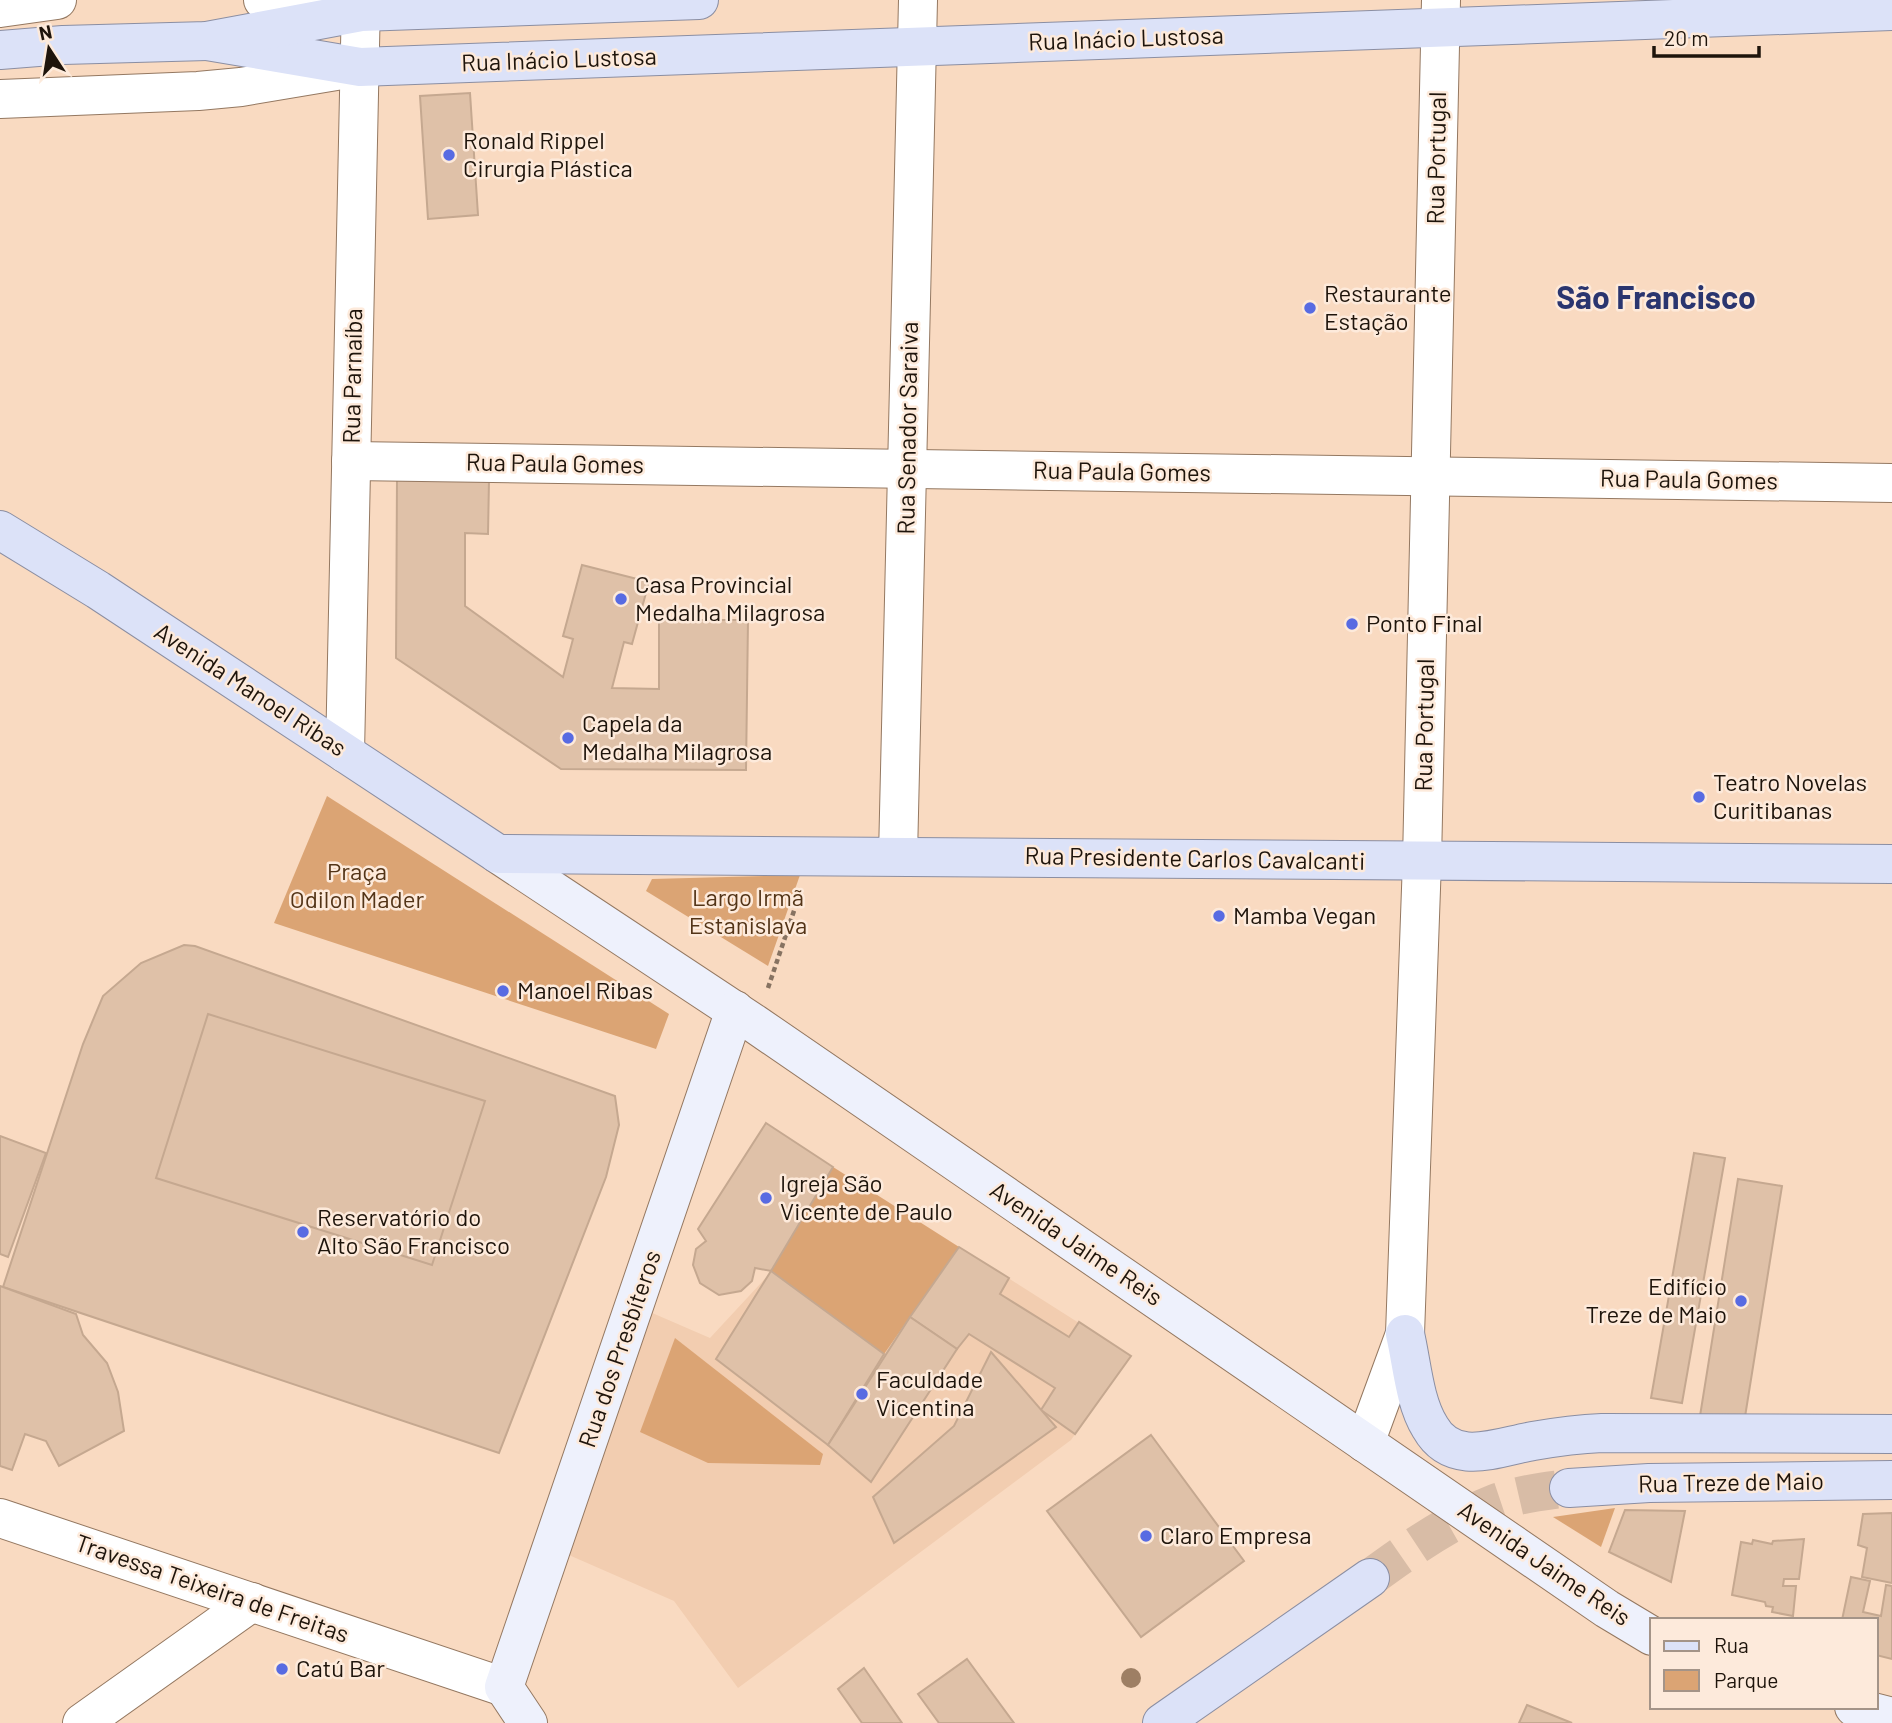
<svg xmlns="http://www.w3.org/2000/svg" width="1892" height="1723" font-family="Barlow,sans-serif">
	<rect width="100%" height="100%" fill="#f9dac1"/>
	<!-- built -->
	<path fill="#f2cdb0" d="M 833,1167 L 1131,1356 L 1071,1440 L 738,1688 L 674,1601 L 562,1552 L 650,1312 L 710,1338 L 772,1271 Z"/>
	<!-- green -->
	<g fill="#dba474">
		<path d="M 327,796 L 669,1014 L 656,1049 L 274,923 Z"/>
		<path d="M 800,875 L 768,966 L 646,891 L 652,879 Z"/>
		<path d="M 833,1167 L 959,1247 L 884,1354 L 771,1271 Z"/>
		<path d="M 675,1338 L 823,1454 L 820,1465 L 708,1463 L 640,1432 Z"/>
		<path d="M 1615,1508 L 1601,1547 L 1553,1517 Z"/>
	</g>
	<!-- building -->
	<g fill="#dfc1a8" stroke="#c5a890" stroke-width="2">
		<path d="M 470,93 L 478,215 L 428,219 L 420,96 Z"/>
		<path d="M 397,480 L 489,480 L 488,534 L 465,533 L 465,606 L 563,677 L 573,639 L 563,636 L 582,565 L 649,582 L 632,644 L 624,642 L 612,688 L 659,689 L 659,620 L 748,620 L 746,770 L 561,769 L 396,658 Z"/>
		<path d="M 184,945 L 195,946 L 615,1096 L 619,1125 L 606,1177 L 499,1453 L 3,1287 L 83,1044 L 103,996 L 141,963 Z"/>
		<path d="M 208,1014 L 485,1101 L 432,1265 L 156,1178 Z"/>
		<path d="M 766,1123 L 833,1167 L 771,1271 L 755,1268 L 752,1281 L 741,1291 L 719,1295 L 700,1283 L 693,1265 L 696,1249 L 706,1241 L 698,1229 Z"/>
		<path d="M 0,1136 L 46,1153 L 8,1257 L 0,1254 Z"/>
		<path d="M 1694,1153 L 1725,1158 L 1682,1403 L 1651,1398 Z"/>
		<path d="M 1738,1179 L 1782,1186 L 1744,1423 L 1700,1416 Z"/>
		<path d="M 959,1247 L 1009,1278 L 1000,1294 L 1069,1337 L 1079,1322 L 1131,1356 L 1075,1434 L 1041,1410 L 1055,1388 L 969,1334 L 957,1349 L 910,1317 Z"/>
		<path d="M 771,1271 L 884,1354 L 828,1445 L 716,1359 Z"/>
		<path d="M 0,1286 L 76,1314 L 83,1335 L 107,1363 L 118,1392 L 124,1431 L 59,1466 L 46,1441 L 25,1434 L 12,1470 L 0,1466 Z"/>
		<path d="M 910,1317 L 957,1349 L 871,1482 L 828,1445 Z"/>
		<path d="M 991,1352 L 1056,1427 L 894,1543 L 873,1497 L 954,1426 Z"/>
		<path d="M 1151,1435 L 1244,1561 L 1141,1637 L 1047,1511 Z"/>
		<path d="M 1625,1510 L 1685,1511 L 1671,1582 L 1609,1552 Z"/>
		<path d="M 1892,1513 L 1892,1583 L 1862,1577 L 1867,1548 L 1858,1545 L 1863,1514 Z"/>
		<path d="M 1804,1539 L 1799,1579 L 1784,1579 L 1783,1586 L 1796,1586 L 1793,1616 L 1772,1612 L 1773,1607 L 1766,1606 L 1765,1602 L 1732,1595 L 1741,1542 L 1752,1544 L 1753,1540 L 1772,1544 L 1773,1541 Z"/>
		<path d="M 1851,1577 L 1870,1581 L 1863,1612 L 1881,1616 L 1886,1585 L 1892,1586 L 1892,1659 L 1876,1655 L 1876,1620 L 1842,1620 Z"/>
		<path d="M 967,1659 L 1014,1723 L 939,1723 L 918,1694 Z"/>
		<path d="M 864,1668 L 902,1723 L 862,1723 L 838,1689 Z"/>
		<path d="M 1527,1705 L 1572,1723 L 1519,1723 Z"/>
	</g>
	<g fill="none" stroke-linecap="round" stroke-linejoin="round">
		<!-- primary-tunnel -->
		<path stroke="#d8bca6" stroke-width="38" stroke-dasharray="38 19" stroke-linecap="butt" d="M 1370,1578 C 1410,1549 1449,1521 1495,1503 C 1519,1494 1545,1491 1569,1488"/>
		<defs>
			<g id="street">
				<path d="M 263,0 L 348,11"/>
				<path d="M 0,8 L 57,0"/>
				<path d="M 0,99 L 198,91 L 241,87 L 354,68"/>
				<path d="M 351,461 L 1892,483"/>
				<path d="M 345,753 L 361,0"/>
				<path d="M 898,856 L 918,0"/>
				<path d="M 1365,1443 L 1405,1334 L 1422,861 L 1441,0"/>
				<path d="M 0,1518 L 504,1687"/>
				<path d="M 82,1723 L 252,1602"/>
			</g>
			<g id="secondary">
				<path d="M 498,854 L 755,1024 L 1607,1609 L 1652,1636"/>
				<path d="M 1854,1707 L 1892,1717"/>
				<path d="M 528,1723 L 504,1687 L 735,1010"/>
			</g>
			<g id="primary">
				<path d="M 207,41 L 360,67 L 1892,11"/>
				<path d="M 0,50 L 63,45 L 207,41 L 361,12 L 699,0"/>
				<path d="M 0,530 L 98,590 L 498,854 L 1892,864"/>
				<path d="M 1405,1334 C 1412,1364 1414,1401 1430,1427 C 1453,1468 1498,1447 1533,1441 C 1556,1437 1579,1434 1602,1433 L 1892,1434"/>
				<path d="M 1569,1488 L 1649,1483 L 1892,1480"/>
				<path d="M 1162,1723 L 1370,1578"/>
			</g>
		</defs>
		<!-- street casing -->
		<use href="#street" stroke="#947861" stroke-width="40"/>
		<!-- secondary casing -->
		<use href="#secondary" stroke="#947861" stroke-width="40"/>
		<!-- primary casing -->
		<use href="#primary" stroke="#8b8ea2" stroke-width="40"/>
		<!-- path -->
		<path stroke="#867261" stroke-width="4.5" stroke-dasharray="5 3.5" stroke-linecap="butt" d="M 768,988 L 800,893"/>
		<!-- street -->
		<use href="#street" stroke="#fff" stroke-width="38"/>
		<!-- secondary -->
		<use href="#secondary" stroke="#eef1fc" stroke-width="38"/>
		<!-- primary -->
		<use href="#primary" stroke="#dce2f8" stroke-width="38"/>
	</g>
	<!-- trees -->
	<circle fill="#9e7f64" cx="1131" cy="1678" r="10"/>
	<!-- markers -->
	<g fill="#586be2" stroke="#fdeadb" stroke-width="2.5">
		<circle cx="449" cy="155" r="7"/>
		<circle cx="1310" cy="308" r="7"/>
		<circle cx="621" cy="599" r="7"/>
		<circle cx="1352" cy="624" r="7"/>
		<circle cx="568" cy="738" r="7"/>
		<circle cx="1699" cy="797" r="7"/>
		<circle cx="1219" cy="916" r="7"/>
		<circle cx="503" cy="991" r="7"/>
		<circle cx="766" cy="1198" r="7"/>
		<circle cx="303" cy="1232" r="7"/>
		<circle cx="1741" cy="1301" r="7"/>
		<circle cx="862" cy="1394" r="7"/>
		<circle cx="1146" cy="1536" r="7"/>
		<circle cx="282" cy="1669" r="7"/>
	</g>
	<g text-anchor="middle" stroke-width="5" stroke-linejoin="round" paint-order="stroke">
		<!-- street labels -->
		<g font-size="24" fill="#1e140b" stroke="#fdeadb">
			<text transform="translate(1126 39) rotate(-2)" y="8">Rua Inácio Lustosa</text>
			<text transform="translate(559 60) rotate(-2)" y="8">Rua Inácio Lustosa</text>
			<text transform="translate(1437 158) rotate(-89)" y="8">Rua Portugal</text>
			<text transform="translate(353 376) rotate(-89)" y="8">Rua Parnaíba</text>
			<text transform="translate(908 428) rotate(-89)" y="8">Rua Senador Saraiva</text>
			<text transform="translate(555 464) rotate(1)" y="8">Rua Paula Gomes</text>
			<text transform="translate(1122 472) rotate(1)" y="8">Rua Paula Gomes</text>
			<text transform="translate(1689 480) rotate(1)" y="8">Rua Paula Gomes</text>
			<text transform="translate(250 690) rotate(33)" y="8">Avenida Manoel Ribas</text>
			<text transform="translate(1425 725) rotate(-89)" y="8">Rua Portugal</text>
			<text transform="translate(1195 859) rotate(1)" y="8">Rua Presidente Carlos Cavalcanti</text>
			<text transform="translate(1076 1244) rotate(34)" y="8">Avenida Jaime Reis</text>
			<text transform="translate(620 1349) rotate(-71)" y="8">Rua dos Presbíteros</text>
			<text transform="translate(1731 1483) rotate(-1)" y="8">Rua Treze de Maio</text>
			<text transform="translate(1544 1564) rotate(34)" y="8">Avenida Jaime Reis</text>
			<text transform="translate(212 1589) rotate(19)" y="8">Travessa Teixeira de Freitas</text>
		</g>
		<!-- poi labels -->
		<g font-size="24" fill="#1e140b" stroke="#fdeadb" text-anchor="start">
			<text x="463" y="149">Ronald Rippel<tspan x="463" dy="28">Cirurgia Plástica</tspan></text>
			<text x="1324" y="302">Restaurante<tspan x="1324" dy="28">Estação</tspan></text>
			<text x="635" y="593">Casa Provincial<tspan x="635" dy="28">Medalha Milagrosa</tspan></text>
			<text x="1366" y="632">Ponto Final</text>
			<text x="582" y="732">Capela da<tspan x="582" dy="28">Medalha Milagrosa</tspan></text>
			<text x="1713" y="791">Teatro Novelas<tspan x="1713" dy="28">Curitibanas</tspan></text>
			<text x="1233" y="924">Mamba Vegan</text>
			<text x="517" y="999">Manoel Ribas</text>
			<text x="780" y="1192">Igreja São<tspan x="780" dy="28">Vicente de Paulo</tspan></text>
			<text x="317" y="1226">Reservatório do<tspan x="317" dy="28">Alto São Francisco</tspan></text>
			<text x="1727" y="1295" text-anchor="end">Edifício<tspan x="1727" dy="28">Treze de Maio</tspan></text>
			<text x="876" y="1388">Faculdade<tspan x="876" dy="28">Vicentina</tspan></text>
			<text x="1160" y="1544">Claro Empresa</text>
			<text x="296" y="1677">Catú Bar</text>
		</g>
		<!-- park labels -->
		<g font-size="24" fill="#533417" stroke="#fdeadb">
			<text x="357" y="880">Praça<tspan x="357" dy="28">Odilon Mader</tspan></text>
			<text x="748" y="906">Largo Irmã<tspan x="748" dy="28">Estanislava</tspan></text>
		</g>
		<!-- district labels -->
		<g font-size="32" font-weight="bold" fill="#2a356f" stroke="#fdeadb">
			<text x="1656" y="309">São Francisco</text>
		</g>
	</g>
	<!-- legend -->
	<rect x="1650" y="1618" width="228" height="91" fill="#fdeadb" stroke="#a49488" stroke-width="2"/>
	<rect x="1664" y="1641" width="35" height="10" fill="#dce2f8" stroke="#a49488" stroke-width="2"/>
	<text x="1714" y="1653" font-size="21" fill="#1e140b">Rua</text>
	<rect x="1664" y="1670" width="35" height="21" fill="#dba474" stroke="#a49488" stroke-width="2"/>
	<text x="1714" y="1688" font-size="21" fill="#1e140b">Parque</text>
	<!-- north arrow -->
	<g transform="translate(49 49) rotate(348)" stroke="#fdeadb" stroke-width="5" paint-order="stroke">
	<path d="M0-5L12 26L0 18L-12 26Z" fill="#1e140b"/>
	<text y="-10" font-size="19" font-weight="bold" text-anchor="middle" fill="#1e140b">N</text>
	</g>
	<!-- scale -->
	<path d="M1654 46v10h105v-10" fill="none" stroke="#1e140b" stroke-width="3.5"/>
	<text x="1664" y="46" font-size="21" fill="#1e140b" stroke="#fdeadb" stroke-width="5" paint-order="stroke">20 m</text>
</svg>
